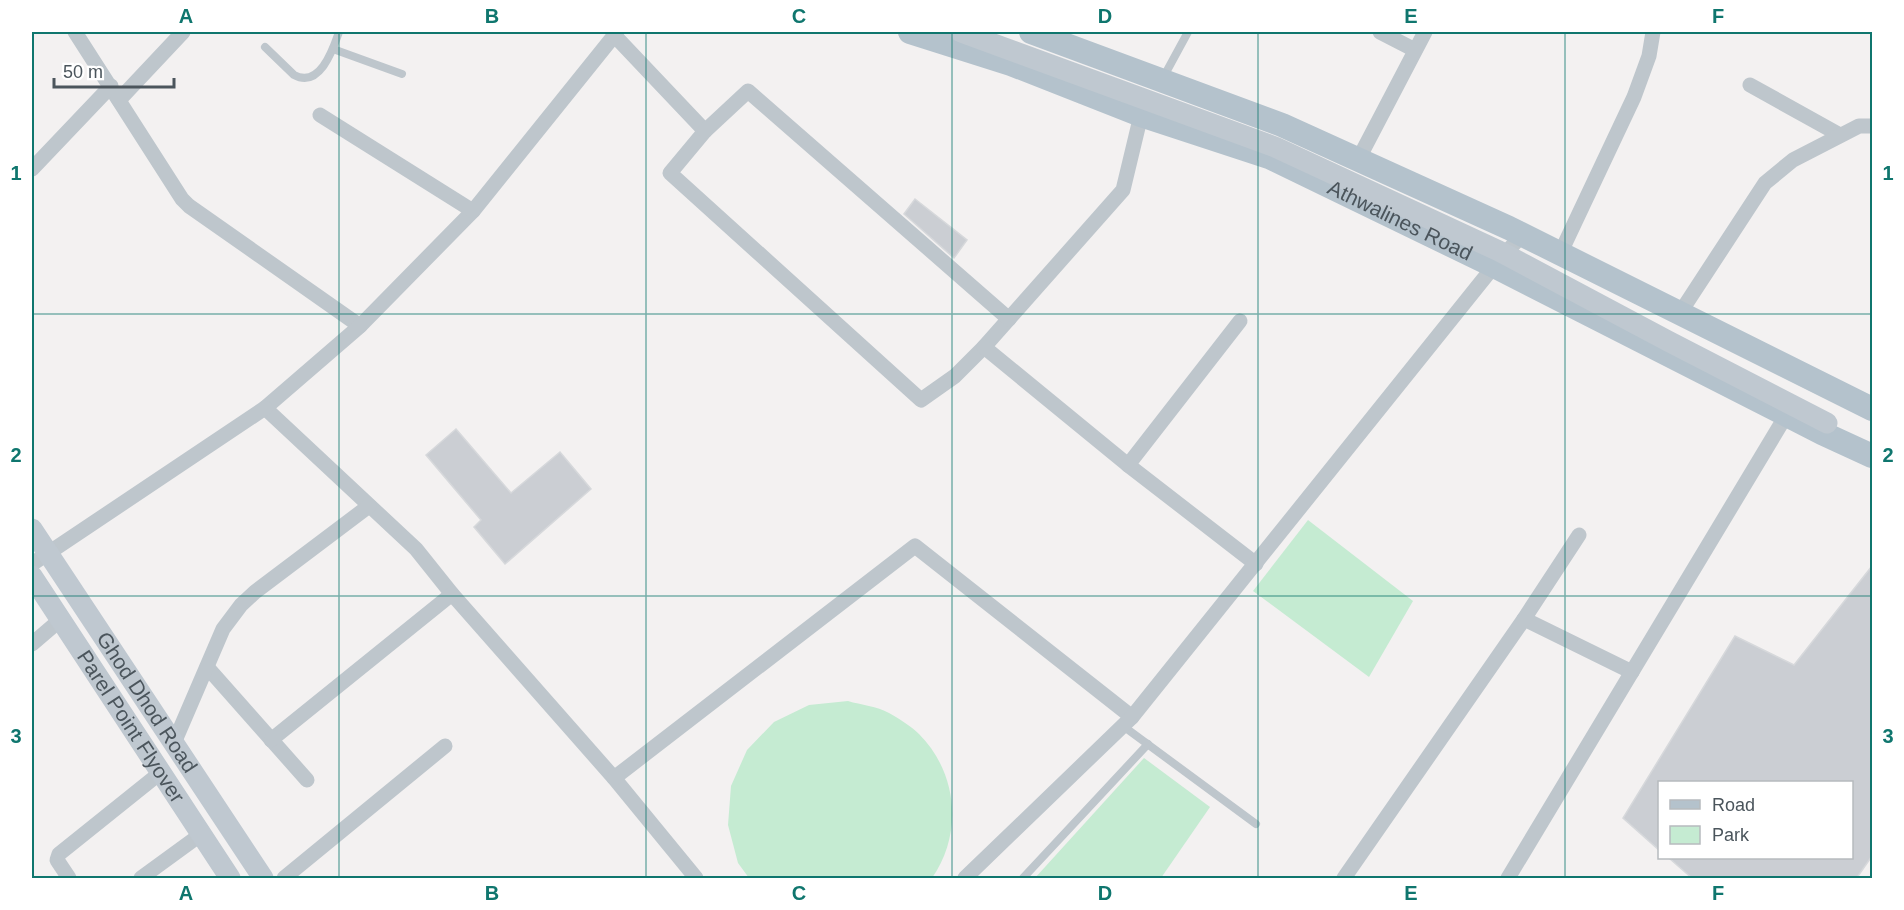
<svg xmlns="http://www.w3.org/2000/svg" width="1904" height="910" font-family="Helvetica,sans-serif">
	<rect width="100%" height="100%" fill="#f3f1f1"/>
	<!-- green -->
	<g fill="#c5ebd2">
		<path d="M 1308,520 L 1413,601 L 1369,677 L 1253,591 Z"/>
		<path d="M 848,701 C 861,705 877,706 889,713 C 898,718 911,726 919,734 C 958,773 963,834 932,878 L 749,878 L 738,863 L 728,825 L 731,786 L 747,750 L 774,722 L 809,705 Z"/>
		<path d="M 1144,758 L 1210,807 L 1161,878 L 1035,878 Z"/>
	</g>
	<!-- building -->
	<g fill="#cbced3" stroke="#d6d8db" stroke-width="1.5">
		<path d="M 915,199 L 967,240 L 954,258 L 904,214 Z"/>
		<path d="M 456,429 L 511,493 L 560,452 L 591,489 L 505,564 L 474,527 L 481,520 L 426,455 Z"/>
		<path d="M 1872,566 L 1872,856 L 1856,879 L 1693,879 L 1669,858 L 1851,858 L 1851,783 L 1659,783 L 1659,850 L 1623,818 L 1735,636 L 1794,665 Z"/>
	</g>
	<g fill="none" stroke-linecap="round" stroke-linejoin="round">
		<!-- lane -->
		<g stroke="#bec6cc" stroke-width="8">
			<path d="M 265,47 L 294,75 C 320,89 333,49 339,32"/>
			<path d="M 333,49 L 402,74"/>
			<path d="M 1163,78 L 1188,32"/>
			<path d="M 1123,726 L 1256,824"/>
			<path d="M 1023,878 L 1148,744"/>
		</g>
		<!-- street -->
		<g stroke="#bec6cc" stroke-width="15">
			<path d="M 75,32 L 182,199 L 189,206 L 360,326"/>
			<path d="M 617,32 L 473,211 L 360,326 L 265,408 L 416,549 L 452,594 L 614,778 L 696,878"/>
			<path d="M 1380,32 L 1415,50"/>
			<path d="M 614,35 L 705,131 L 670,173 L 921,400 L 955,376 L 984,347 L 1123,190 L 1141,115"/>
			<path d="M 1750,85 L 1840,135"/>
			<path d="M 119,100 L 183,32"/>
			<path d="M 320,115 L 473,211"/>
			<path d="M 705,131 L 748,91 L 1009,319"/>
			<path d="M 1358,160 L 1425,32"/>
			<path d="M 32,169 L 111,86"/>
			<path d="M 1560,254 L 1634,97 L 1649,56 L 1653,32"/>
			<path d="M 1680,313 L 1765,183 L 1793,160 L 1859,126 L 1872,126"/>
			<path d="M 984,347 L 1128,465 L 1256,564"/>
			<path d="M 1128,465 L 1240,321"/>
			<path d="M 32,564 L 265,408"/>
			<path d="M 1524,619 L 1632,672"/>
			<path d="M 32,644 L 60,620"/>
			<path d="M 207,667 L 307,780"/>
			<path d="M 271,740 L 452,594"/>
			<path d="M 174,743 L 223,629 L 241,605 L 255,592 L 369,506"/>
			<path d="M 614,778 L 915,546 L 1132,717"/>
			<path d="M 69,878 L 57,860 L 59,854 L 160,773"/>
			<path d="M 141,878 L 200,835"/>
			<path d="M 284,878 L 445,746"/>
			<path d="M 965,878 L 1132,717 L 1494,266 L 1522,235"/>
			<path d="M 1344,878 L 1524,619 L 1579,535"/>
			<path d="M 1508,878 L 1787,414"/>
		</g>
		<!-- secondary -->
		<g stroke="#bfc8d0" stroke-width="21">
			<path id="s1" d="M 32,529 L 263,878"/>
			<path id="s2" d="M 32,576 L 230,878"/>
		</g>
		<!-- primary -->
		<g stroke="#b4c2cc" stroke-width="24">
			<path id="s3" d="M 910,32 L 1011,64 L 1141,115 L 1269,157 L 1494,266 L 1822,433 L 1872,456"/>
			<path d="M 1031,32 L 1282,125 L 1509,228 L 1872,409"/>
		</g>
		<!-- secondary-bridge -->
		<path stroke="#bfc8d0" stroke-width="21" d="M 961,32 L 1275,147 L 1499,251 L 1668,341 L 1827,423"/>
	</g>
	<!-- grid -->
	<path fill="none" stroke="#0f766e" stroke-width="1.5" stroke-opacity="0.55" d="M 339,32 L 339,878M 646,32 L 646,878M 952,32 L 952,878M 1258,32 L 1258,878M 1565,32 L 1565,878M 32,314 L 1872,314M 32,596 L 1872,596"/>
	<g text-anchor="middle" stroke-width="6" stroke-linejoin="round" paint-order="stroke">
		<!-- street labels -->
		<g font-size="21" fill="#4b555c" stroke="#fff">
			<text dy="7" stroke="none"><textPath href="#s3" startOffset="526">Athwalines Road</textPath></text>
			<text dy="7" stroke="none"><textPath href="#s1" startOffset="208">Ghod Dhod Road</textPath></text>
			<text dy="7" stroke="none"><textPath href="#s2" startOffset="180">Parel Point Flyover</textPath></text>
		</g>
	</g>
	<!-- border -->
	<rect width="1904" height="910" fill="none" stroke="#ffffff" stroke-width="66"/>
	<!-- legend -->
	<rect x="1658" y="781" width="195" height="78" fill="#ffffff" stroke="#b7bbbe" stroke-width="1.5"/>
	<rect x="1670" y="800" width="30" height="9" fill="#b4c2cc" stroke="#b7bbbe" stroke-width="1.5"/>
	<text x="1712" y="811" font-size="18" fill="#4b555c">Road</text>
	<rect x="1670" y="826" width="30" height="18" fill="#c5ebd2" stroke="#b7bbbe" stroke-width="1.5"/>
	<text x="1712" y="841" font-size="18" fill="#4b555c">Park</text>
	<!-- scale -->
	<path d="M54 78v9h120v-9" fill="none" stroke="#4b555c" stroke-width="3"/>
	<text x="63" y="78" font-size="18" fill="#4b555c" stroke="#ffffff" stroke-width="4.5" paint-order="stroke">50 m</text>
	<rect x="33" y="33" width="1838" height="844" fill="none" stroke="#0f766e" stroke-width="2"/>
	<g font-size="20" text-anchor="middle" font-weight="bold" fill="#0f766e">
		<text x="186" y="23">A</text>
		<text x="492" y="23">B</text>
		<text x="799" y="23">C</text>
		<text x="1105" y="23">D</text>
		<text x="1411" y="23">E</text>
		<text x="1718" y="23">F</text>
		<text x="16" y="180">1</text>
		<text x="1888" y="180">1</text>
		<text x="16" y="462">2</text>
		<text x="1888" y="462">2</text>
		<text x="16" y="743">3</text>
		<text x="1888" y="743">3</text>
		<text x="186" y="900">A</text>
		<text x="492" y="900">B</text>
		<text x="799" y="900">C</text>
		<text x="1105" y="900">D</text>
		<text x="1411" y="900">E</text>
		<text x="1718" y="900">F</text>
	</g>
</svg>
